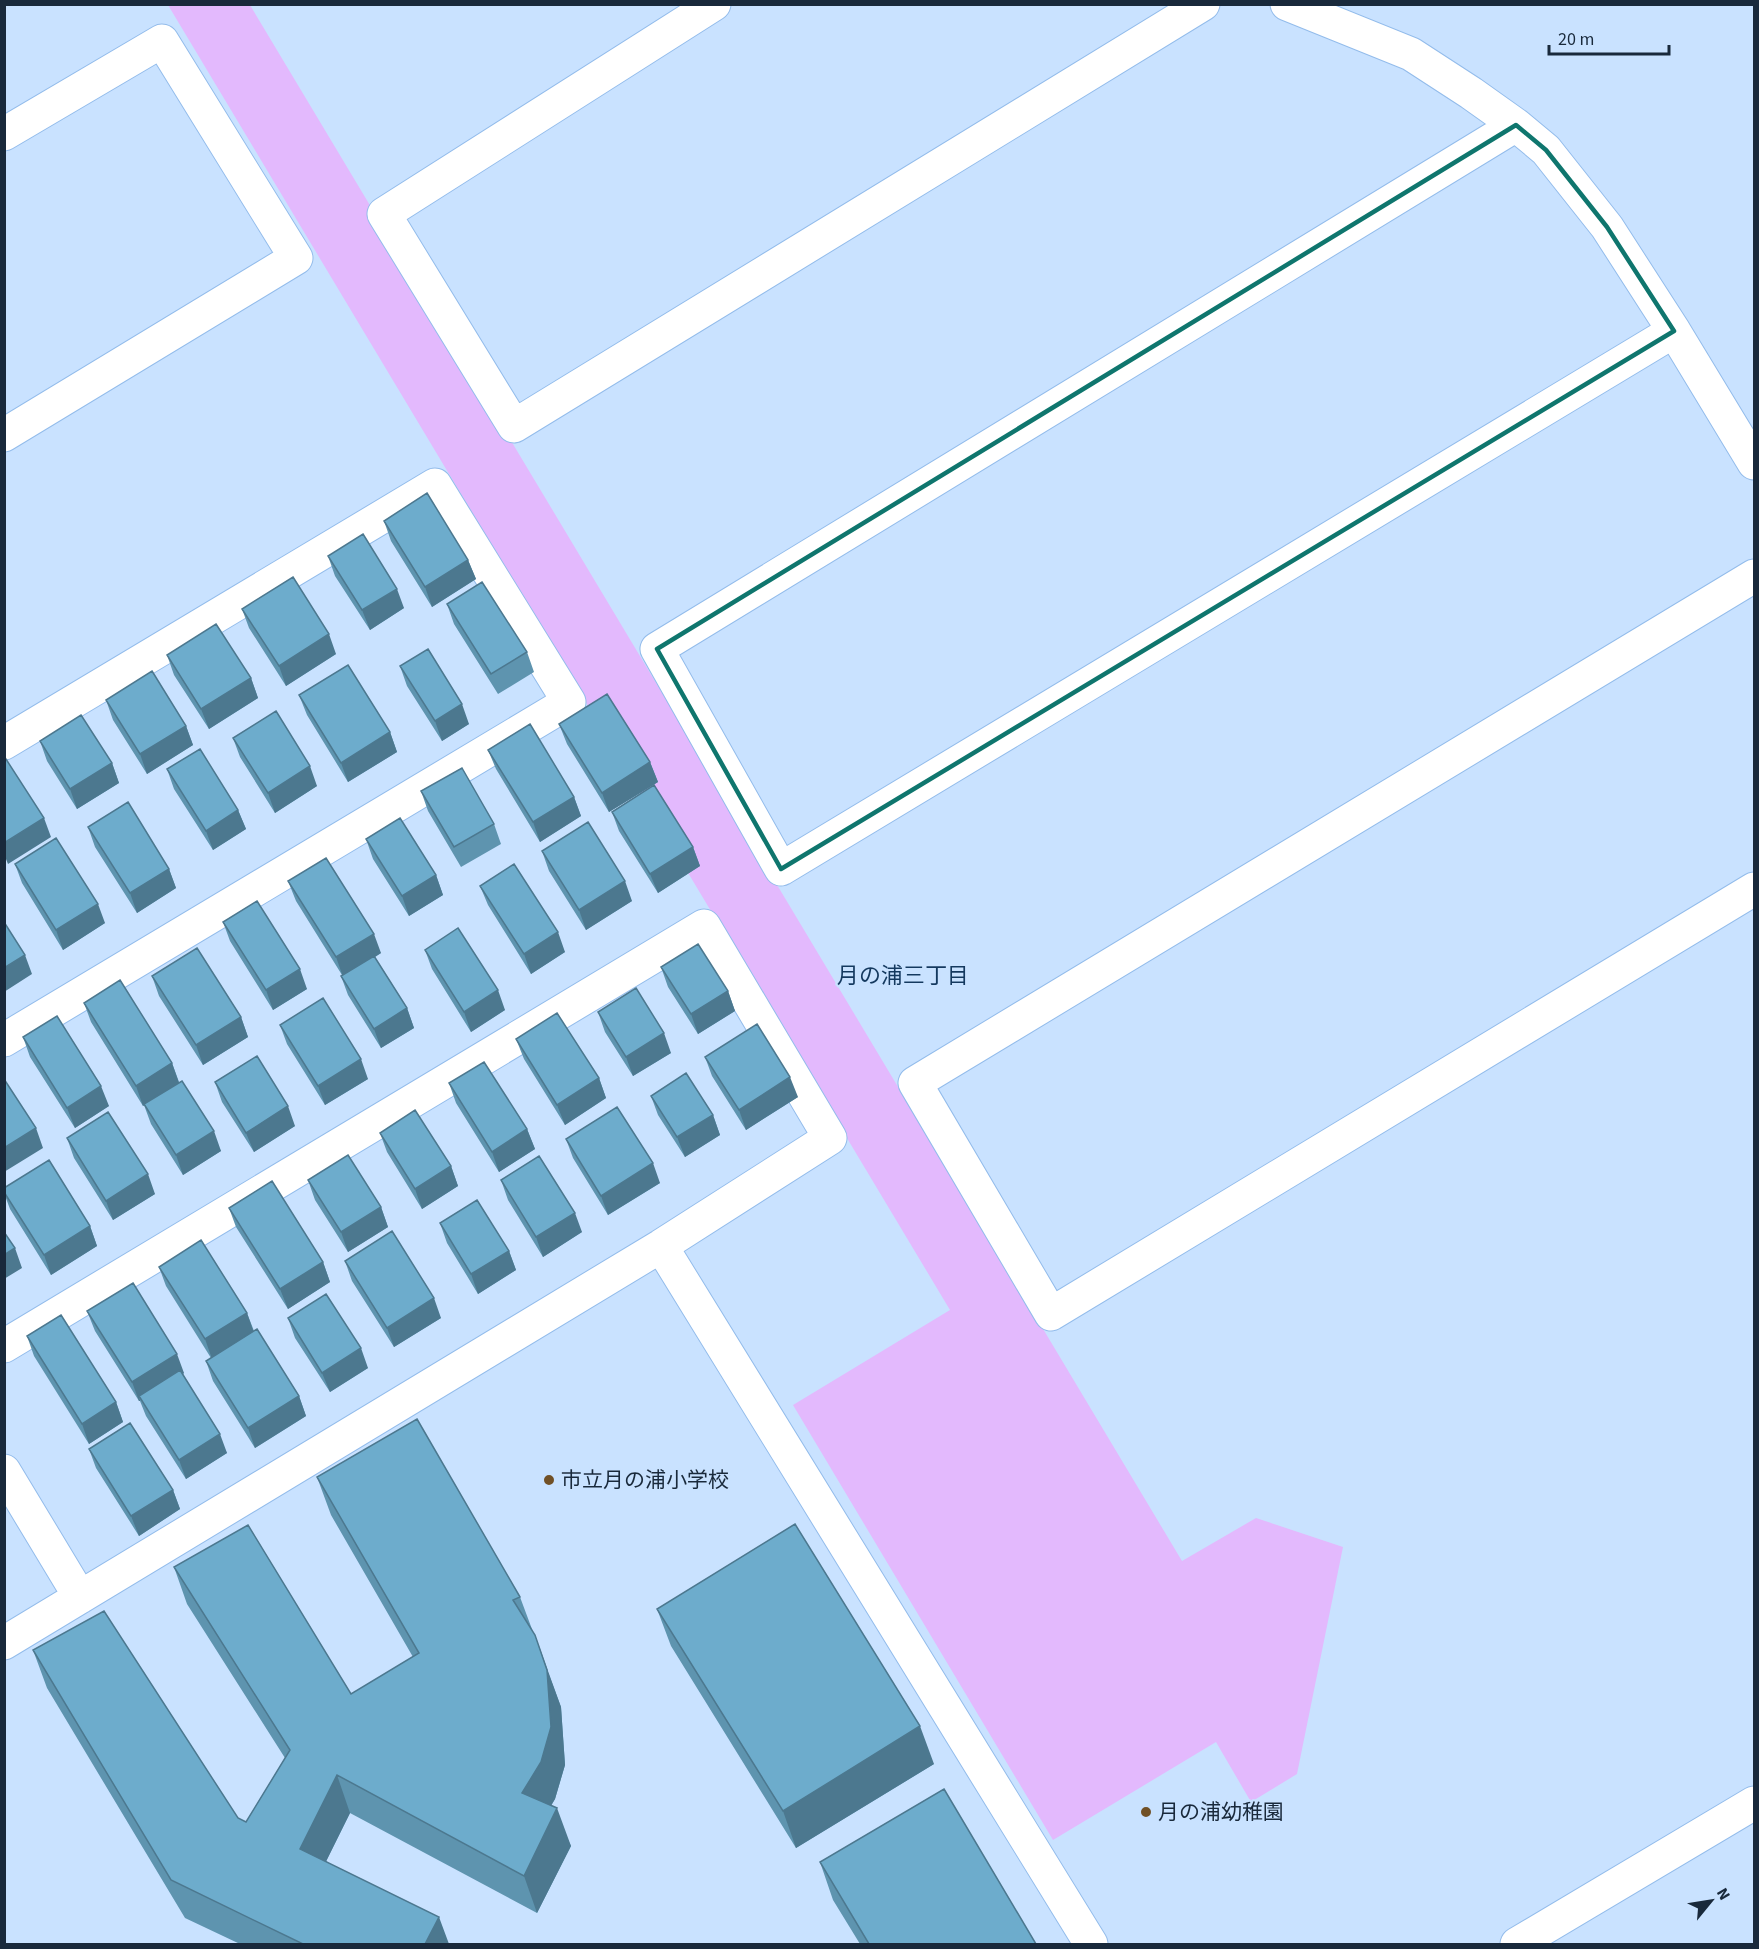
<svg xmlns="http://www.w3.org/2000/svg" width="1759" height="1949" font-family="'Source Sans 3','Noto Sans JP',sans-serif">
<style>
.green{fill:#e3b9fd}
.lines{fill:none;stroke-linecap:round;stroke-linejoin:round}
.street-casing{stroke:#93bceb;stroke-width:35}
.street{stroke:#fff;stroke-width:33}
.wall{fill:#5e94af}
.shaded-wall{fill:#4c788f}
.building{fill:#6daccc;stroke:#4c788f;stroke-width:1.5}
.marked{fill:none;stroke:#0f766e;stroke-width:4.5;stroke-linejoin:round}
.poi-dot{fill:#705026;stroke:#c9e2ff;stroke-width:2}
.labels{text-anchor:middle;stroke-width:4.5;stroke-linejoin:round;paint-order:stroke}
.poi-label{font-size:21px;fill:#19293b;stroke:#c9e2ff;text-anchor:start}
.neighbourhood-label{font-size:22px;fill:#14395f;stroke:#c9e2ff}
</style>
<rect width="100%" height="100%" fill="#c9e2ff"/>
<path class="green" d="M168 5H250L1182 1561 1256 1518 1343 1547 1297 1774 1251 1802 1216 1742 1053 1840 793 1405 950 1310Z"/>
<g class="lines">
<defs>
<path id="street" d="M714 4 384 214 514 426 1203 4
M1287 4 1411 54 1471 93 1516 125 1546 150 1607 227 1674 331 1754 463
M1516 125 657 649 781 869 1674 331
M4 134 162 41 296 258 4 435
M1754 576 915 1083 1051 1314 1754 889
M4 743 435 485 569 702 4 1040
M661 1246 1091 1944
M4 1346 704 926 830 1138 661 1246 4 1643
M4 1471 80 1597
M1517 1944 1754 1803"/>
</defs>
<use href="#street" class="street-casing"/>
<use href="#street" class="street"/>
</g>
<path class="wall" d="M384 521 468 560 476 579 432 607 391 541Z
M328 556 404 608 370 630 335 576Z
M447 604 527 652 534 672 498 694 454 624Z
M242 609 336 654 286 686 249 628Z
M167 655 251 678 258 698 209 729 174 675Z
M400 666 469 724 442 741 407 686Z
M299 695 390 732 397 752 348 782 307 715Z
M106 700 186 726 193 745 147 774 113 720Z
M559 724 650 762 658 782 609 812 567 744Z
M233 738 317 786 275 813 240 757Z
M40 741 112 763 119 783 77 809 47 761Z
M488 750 574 797 581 816 540 842 496 769Z
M167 769 238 810 246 829 213 850 174 789Z
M421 791 494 824 501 844 461 867 428 811Z
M612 812 693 847 700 866 658 893 619 831Z
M88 827 169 869 176 888 137 913 95 847Z
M366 839 436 875 443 895 409 916 373 859Z
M542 851 632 901 586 930 549 871Z
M15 864 105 923 63 950 22 883Z
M288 881 381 953 375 957 407 1008 414 1028 381 1048 348 995 341 976 342 975 296 901Z
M480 886 565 952 531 974 488 905Z
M223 922 307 989 273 1010 230 941Z
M425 950 505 1010 471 1032 432 969Z
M661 967 728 991 735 1011 698 1034 668 987Z
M152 976 241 1017 248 1037 203 1065 159 996Z
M84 1003 172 1063 179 1082 221 1151 183 1175 151 1124 144 1105 143 1106 91 1022Z
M598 1012 671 1053 633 1076 605 1032Z
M280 1025 368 1079 325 1105 287 1044Z
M23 1037 109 1106 75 1128 30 1057Z
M516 1039 599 1078 606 1098 565 1125 524 1059Z
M705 1057 798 1097 746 1130 712 1076Z
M215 1082 295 1126 254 1152 222 1102Z
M449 1083 527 1129 535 1149 499 1172 456 1103Z
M651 1096 713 1115 720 1135 685 1157 658 1115Z
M380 1133 451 1166 458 1186 422 1209 387 1152Z
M67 1138 155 1194 113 1220 74 1158Z
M566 1139 660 1183 608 1215 573 1158Z
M308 1180 381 1207 388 1227 348 1252 315 1200Z
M501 1180 582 1232 543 1257 508 1200Z
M4 1188 90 1226 97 1246 51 1275 10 1209 4 1193Z
M229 1208 323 1262 330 1282 288 1309 236 1227Z
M440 1223 509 1251 516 1270 478 1294 447 1243Z
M345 1261 441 1318 394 1347 352 1281Z
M159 1267 247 1313 254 1331 299 1396 306 1416 255 1448 213 1381 206 1361 211 1358 166 1286Z
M87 1311 184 1373 183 1374 227 1453 186 1479 146 1416 140 1401H139L95 1331Z
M288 1318 368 1368 330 1392 295 1338Z
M27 1336 116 1402 123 1422 89 1444 34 1356Z
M89 1449 173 1490 180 1509 139 1536 96 1468Z
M317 1477 520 1597 561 1707 565 1765 555 1799 551 1806 571 1846 537 1913 350 1813 326 1861 449 1944H240L185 1918 47 1688 33 1650 238 1818 246 1822 285 1758 187 1604 174 1567 351 1694 413 1657 331 1515Z
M657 1609 934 1764 796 1848 671 1646Z
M820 1862 1036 1944H860L833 1900Z"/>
<path class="shaded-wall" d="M468 560 476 579 432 607 425 587Z
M397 589 404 608 370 630 362 610Z
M329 634 336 654 286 686 279 666Z
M251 678 258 698 209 729 201 709Z
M462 704 469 724 442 741 435 721Z
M186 726 193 745 147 774 140 754Z
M390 732 397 752 348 782 341 763Z
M650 762 658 782 609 812 602 793Z
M112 763 119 783 77 809 70 789Z
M310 766 317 786 275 813 268 793Z
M574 797 581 816 540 842 533 822Z
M238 810 246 829 213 850 206 831Z
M44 818 51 837 8 864 4 854V843Z
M693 847 700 866 658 893 650 874Z
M169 869 176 888 137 913 130 893Z
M436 875 443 895 409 916 402 896Z
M625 881 632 901 586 930 579 910Z
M98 904 105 923 63 950 56 930Z
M558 932 565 952 531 974 524 954Z
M374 934 381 953 343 977 336 957Z
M25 955 32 974 4 992V968Z
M300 969 307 989 273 1010 266 990Z
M498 990 505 1010 471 1032 464 1012Z
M728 991 735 1011 698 1034 691 1014Z
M407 1008 414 1028 381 1048 374 1029Z
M241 1017 248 1037 203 1065 196 1045Z
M664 1033 671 1053 633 1076 626 1057Z
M361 1059 368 1079 325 1105 318 1086Z
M172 1063 179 1083 143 1106 136 1086Z
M790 1077 798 1097 746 1130 739 1110Z
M599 1078 606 1098 565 1125 557 1105Z
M101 1086 109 1106 75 1128 67 1108Z
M288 1106 295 1126 254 1152 246 1133Z
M713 1115 720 1135 685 1157 677 1137Z
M36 1128 43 1148 4 1172V1148Z
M527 1129 535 1149 499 1172 492 1152Z
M214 1131 221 1151 183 1175 176 1155Z
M653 1163 660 1183 608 1215 601 1196Z
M451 1166 458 1186 422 1209 415 1189Z
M148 1174 155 1194 113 1220 106 1201Z
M381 1207 388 1227 348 1252 341 1232Z
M575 1213 582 1232 543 1257 536 1237Z
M90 1226 97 1246 51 1275 44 1255Z
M15 1248 22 1268 4 1279V1255Z
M509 1251 516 1270 478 1294 471 1274Z
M323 1262 330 1282 288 1309 280 1289Z
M434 1298 441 1318 394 1347 387 1328Z
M247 1313 254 1333 212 1359 205 1339Z
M361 1348 368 1368 330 1392 322 1373Z
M177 1354 184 1373 141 1400 139 1396 140 1401H139L132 1382Z
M299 1396 306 1416 255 1448 248 1428Z
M116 1402 123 1422 89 1444 82 1424Z
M220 1434 227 1453 186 1479 179 1460Z
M173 1490 180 1509 139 1536 131 1516Z
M535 1635 561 1707 565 1765 555 1799 535 1831 522 1793Z
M920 1726 934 1764 796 1848 783 1811Z
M337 1775 350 1813 314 1886 300 1849Z
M557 1808 571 1846 537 1913 524 1876Z
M439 1917 449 1944H425Z"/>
<path class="building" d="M427 493 468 560 425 587 384 521Z
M363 534 397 589 362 610 328 556Z
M293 577 329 634 279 666 242 609Z
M482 582 527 652 491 674 447 604Z
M216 624 251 678 201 709 167 655Z
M428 649 462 704 435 721 400 666Z
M348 665 390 732 341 763 299 695Z
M152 671 186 726 140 754 106 700Z
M607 694 650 762 602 793 559 724Z
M276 711 310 766 268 793 233 738Z
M81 715 112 763 70 789 40 741Z
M530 724 574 797 533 822 488 750Z
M200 749 238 810 206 831 167 769Z
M4 756 44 818 4 843Z
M462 768 494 824 454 847 421 791Z
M654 785 693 847 650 874 612 812Z
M128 802 169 869 130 893 88 827Z
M400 818 436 875 402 896 366 839Z
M588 822 625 881 579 910 542 851Z
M56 838 98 904 56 930 15 864Z
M326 858 374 934 336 957 288 881Z
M514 864 558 932 524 954 480 886Z
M257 901 300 969 266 990 223 922Z
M4 922 25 955 4 968Z
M458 928 498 990 464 1012 425 950Z
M698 944 728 991 691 1014 661 967Z
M197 948 241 1017 196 1045 152 976Z
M374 956 407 1008 374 1029 341 976Z
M120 980 172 1063 136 1086 84 1003Z
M636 988 664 1033 626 1057 598 1012Z
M323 998 361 1059 318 1086 280 1025Z
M557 1013 599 1078 557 1105 516 1039Z
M57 1016 101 1086 67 1108 23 1037Z
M757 1024 790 1077 739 1110 705 1057Z
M257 1056 288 1106 246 1133 215 1082Z
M484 1062 527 1129 492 1152 449 1083Z
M686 1073 713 1115 677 1137 651 1096Z
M4 1079 36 1128 4 1148Z
M182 1081 214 1131 176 1155 144 1104Z
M617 1107 653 1163 601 1196 566 1139Z
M415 1110 451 1166 415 1189 380 1133Z
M108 1112 148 1174 106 1201 67 1138Z
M348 1155 381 1207 341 1232 308 1180Z
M539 1156 575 1213 536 1237 501 1180Z
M49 1160 90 1226 44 1255 4 1192V1188Z
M272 1181 323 1262 280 1289 229 1208Z
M477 1200 509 1251 471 1274 440 1223Z
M392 1231 434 1298 387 1328 345 1261Z
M4 1232 15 1248 4 1255Z
M201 1240 247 1313 205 1339 159 1267Z
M133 1283 177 1354 132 1382 87 1311Z
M326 1294 361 1348 322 1373 288 1318Z
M61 1315 116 1402 82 1424 27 1336Z
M257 1329 299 1396 248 1428 206 1361Z
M180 1370 220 1434 179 1460 139 1396Z
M417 1419 520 1597 513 1600 535 1635 547 1670 551 1727 541 1762 522 1793 557 1808 524 1876 337 1775 300 1849 439 1917 425 1944H303L171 1880 33 1650 104 1611 238 1818 246 1822 290 1750 174 1567 248 1525 351 1694 419 1653 317 1477Z
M130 1423 173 1490 131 1516 89 1449Z
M795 1524 920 1726 783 1811 657 1609Z
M944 1789 1036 1944H869L820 1862Z"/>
<path class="marked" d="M1516 125 1546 150 1607 227 1674 331 781 869 657 649Z"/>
<g class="poi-dot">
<circle cx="549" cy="1480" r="6"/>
<circle cx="1146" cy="1812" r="6"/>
</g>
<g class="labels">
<g class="poi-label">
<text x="561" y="1487">市立月の浦小学校</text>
<text x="1158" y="1819">月の浦幼稚園</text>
</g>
<g class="neighbourhood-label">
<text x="903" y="983">月の浦三丁目</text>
</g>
</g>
<rect width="1759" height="1949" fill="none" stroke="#19293b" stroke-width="12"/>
<g transform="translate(1711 1901) rotate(60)" stroke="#c9e2ff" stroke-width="4.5" paint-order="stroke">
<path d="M0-4.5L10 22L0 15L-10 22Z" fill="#19293b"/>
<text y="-9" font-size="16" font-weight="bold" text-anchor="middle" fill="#19293b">N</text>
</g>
<path d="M1549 45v9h120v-9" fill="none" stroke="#19293b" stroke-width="3"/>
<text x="1558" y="45" font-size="18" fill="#19293b" stroke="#c9e2ff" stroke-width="4.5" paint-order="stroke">20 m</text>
</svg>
